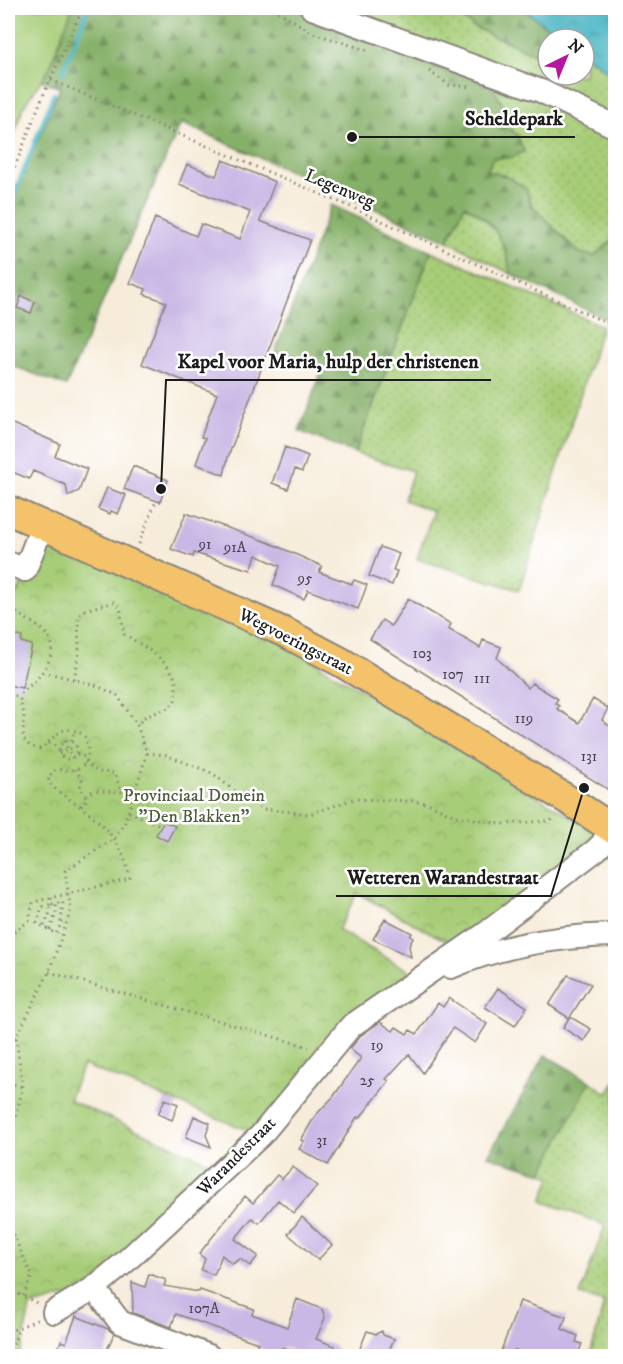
<svg xmlns="http://www.w3.org/2000/svg" width="623" height="1364" font-family="'IM FELL DW Pica',serif">
<style>
.grass{fill:url(#grass-dots);stroke:#62744a;stroke-width:1.5}
.forest{fill:url(#forest-firs);stroke:#506642;stroke-width:1.5}
.park{fill:url(#park-crowns);stroke:#62744a;stroke-width:1.5}
.pitch{fill:#a7cd78;stroke:#62744a;stroke-width:1.5}
.water{fill:url(#water-ripples);stroke:#326970;stroke-width:1.5}
.lines{fill:none;stroke-linecap:round;stroke-linejoin:round}
.stream{stroke:#48b6c4;stroke-width:4.5}
.building{fill:#c9b8e5}
.minor-casing{stroke:#8a847b;stroke-width:26}
.major-casing{stroke:#8a847b;stroke-width:32}
.path{stroke:#8a847b;stroke-width:3;stroke-dasharray:1.5 4.5;stroke-linecap:butt}
.minor{stroke:#fff;stroke-width:22}
.major{stroke:#f3c26a;stroke-width:28}
.labels{text-anchor:middle;stroke-width:5;stroke-linejoin:round;paint-order:stroke}
.number-label{font-size:15px;fill:#47434e}
.street-label{font-size:18px;fill:#1c1c1c;stroke:#fff}
.park-label{font-size:18px;fill:#4d5a3c;stroke:#fff}
.leader{fill:none;stroke:#1c1c1c;stroke-width:2}
.callout-dot{fill:#1c1c1c;stroke:#fff;stroke-width:2}
.callout-label{font-size:20px;text-anchor:middle;font-weight:bold;fill:#1c1c1c;stroke:#fff;stroke-width:5;stroke-linejoin:round;paint-order:stroke}
</style>
<defs>
<pattern id="grass-dots" width="8" height="8" patternUnits="userSpaceOnUse" patternTransform="scale(1.5)"><rect width="8" height="8" fill="#a7cd78"/><path d="M2 2h.1M6 6h.1" fill="none" stroke="#8faf67" stroke-width="1.8" stroke-linecap="round"/></pattern>
<pattern id="forest-firs" width="22" height="20" patternUnits="userSpaceOnUse" patternTransform="scale(1.5)"><rect width="22" height="20" fill="#85b068"/><path d="M5 1l3.5 6h-7zM16 11l3.5 6h-7z" fill="#6c8e55"/></pattern>
<pattern id="park-crowns" width="20" height="18" patternUnits="userSpaceOnUse" patternTransform="scale(1.5)"><rect width="20" height="18" fill="#a7cd78"/><path d="M2 6a3 3 0 1 1 6 0M12 15a3 3 0 1 1 6 0" fill="none" stroke="#8faf67"/></pattern>
<pattern id="water-ripples" width="26" height="14" patternUnits="userSpaceOnUse" patternTransform="scale(1.5)"><rect width="26" height="14" fill="#48b6c4"/><path d="M2 4q2-2 4 0t4 0M15 11q2-2 4 0t4 0" fill="none" stroke="#3b939e"/></pattern>
</defs>
<rect width="100%" height="100%" fill="#fff"/>
<filter id="ink" filterUnits="userSpaceOnUse"><feTurbulence type="fractalNoise" baseFrequency=".0167" numOctaves="2"/><feDisplacementMap in="SourceGraphic" scale="12" xChannelSelector="R" yChannelSelector="G"/><feConvolveMatrix kernelMatrix="1 2 1 2 8 2 1 2 1" color-interpolation-filters="sRGB"/></filter>
<filter id="wash" filterUnits="userSpaceOnUse"><feTurbulence type="fractalNoise" baseFrequency=".008" numOctaves="4" result="noise"/><feDisplacementMap in="SourceGraphic" scale="24" xChannelSelector="R" yChannelSelector="G"/><feGaussianBlur stdDeviation="1.35" result="paint"/><feColorMatrix in="noise" values="0 0 0 0 0 0 0 0 0 0 0 0 0 0 0 0 0 1.4 0 .05"/><feComposite in="paint" operator="in"/></filter>
<g filter="url(#wash)">
<rect width="100%" height="100%" fill="#f7ecda"/>
<path class="grass" d="M326 8H449L476 28 548 60V75H584V61L587 56 615 77V238L594 256 580 253 566 240 532 205 528 193 506 177 487 171 493 158 514 157 517 135 500 121Z
M464 205C495 222 505 240 511 274L448 241Z
M431 251 602 326 519 590 417 559 433 511 404 500 413 471 355 453Z
M590 1081 608 1094 615 1081V1356H590L604 1303 580 1295 605 1225 542 1201 551 1177 542 1173Z"/>
<path class="forest" d="M72 8H326L480 67 505 108 500 121 517 135 524 151 514 157 493 158 487 171 506 176 526 188 532 206 566 240 580 253 594 256 615 238V323L511 274C505 240 495 222 465 205L448 241 181 123 66 386 8 364V211L60 88 41 80 49 69Z
M449 8H521L564 39H548V60L476 28Z
M331 205 431 251 355 453 299 431 322 370 275 352Z
M545 1055 590 1081 542 1173 488 1156Z"/>
<path class="park" d="M43 533 281 642 600 834 459 948 357 893 338 930 416 975 252 1132 83 1065 69 1100 220 1167 85 1291 30 1307 20 1356H8V601L18 592Z"/>
<path class="pitch" d="M8 8H72L49 69 24 106 8 152Z"/>
<path class="water" d="M521 8H615V77L584 54V39H564Z"/>
<g class="lines">
<path class="stream" d="M63 72 88 8
M8 210 54 94"/>
</g>
<g id="blocks">
<path class="building" d="M223 160 275 182 260 221 310 240 228 457 224 475 196 464 205 438 201 437 217 394 142 364 166 302 144 294 146 289 130 283 155 218 196 236 201 224 240 239 250 212 179 184 187 164 216 176Z
M21 296 35 302 31 313 17 308Z
M8 422 60 444 55 456 87 469 79 491 68 496 66 485 33 471 29 479 8 470Z
M285 447 308 456 302 472 295 469 288 489 272 483Z
M133 466 168 480 160 502 124 489Z
M107 488 126 495 118 514 111 511 110 514 98 509Z
M186 513 270 543 322 566 319 572 352 584 354 580 367 585 358 609 308 590 304 599 273 585 280 566 256 555 251 570 194 553 193 557 171 549Z
M380 547 399 554 393 570 397 571 392 585 369 576Z
M408 599 451 624 448 629 480 648 483 640 501 647 497 658 528 688 532 683 558 699 555 703 559 706 557 709 579 723 593 699 608 708 602 720 615 730V794L370 639 382 620 391 626Z
M8 634 22 637 21 642 32 645 22 688 8 685Z
M164 821 175 826 167 841 156 835Z
M385 919 412 933 410 936 413 938 409 946 411 957 373 939Z
M568 975 591 984 570 1017 591 1029 584 1041 563 1028 569 1018 549 1005Z
M498 988 527 1007 515 1026 485 1007Z
M449 998 487 1024 475 1043 453 1028 423 1073 409 1054 386 1079 389 1081 359 1119 357 1117 328 1165 299 1149 304 1141 301 1140 315 1116 333 1097 361 1058 350 1049 360 1036 380 1022 393 1031 396 1027 407 1034 410 1030 417 1034 438 1003 443 1007Z
M165 1099 178 1104 172 1120 158 1114Z
M194 1116 210 1123 206 1135 211 1147 186 1137Z
M293 1167 317 1186 294 1213 278 1200 259 1223 252 1218 235 1239 258 1256 250 1266 240 1259 232 1264 222 1255 214 1275 201 1270 205 1259 199 1254 245 1196 253 1203 277 1175 282 1179Z
M302 1217 332 1245 318 1260 288 1234Z
M149 1274 166 1280 164 1286 199 1292 200 1290 254 1309 252 1314 287 1327 297 1299 322 1309 325 1318 316 1339 335 1346 339 1356H306L283 1347 279 1356 256 1347 258 1343 176 1314 171 1327 133 1313 132 1282 145 1287Z
M520 1301 566 1317 562 1329 578 1336 576 1342 582 1344 577 1356H531L514 1350 512 1356H499Z
M76 1316 108 1329 114 1334 104 1356H55L61 1341 66 1343Z
M367 1331 376 1334 382 1331 383 1335 394 1339 388 1353 385 1352 383 1356H357Z"/>
</g>
</g>
<g filter="url(#ink)">
<use href="#blocks" fill-opacity="0" stroke="#8a847b" stroke-width="1.5"/>
<g class="lines">
<defs>
<path id="minor" d="M312 8 541 91 616 127
M8 563 25 570 43 524
M451 967C502 945 561 936 616 935
M94 1288 120 1322 209 1356
M54 1312 94 1288 125 1262 261 1135 351 1026 485 934 596 850 603 843 616 814"/>
<path id="major" d="M8 510 286 633 341 662 570 801 616 831"/>
</defs>
<use href="#minor" class="minor-casing"/>
<use href="#major" class="major-casing"/>
<path class="path" d="M273 8 313 33 369 51
M429 71 449 85 472 87
M51 80 351 207 616 327
M8 184 42 98 83 8
M139 544 156 501
M8 597 16 587
M8 604C18 617 33 621 45 632 68 653 28 694 8 699
M74 679 79 654 78 616 84 610 114 602 120 607 124 634C140 644 173 662 176 683 176 689 175 696 175 702L168 708 145 717 137 725
M59 750a9 9 0 1 1 18 0a9 9 0 1 1-18 0Z
M64 741 72 758
M71 741 75 730
M48 743 59 747
M147 753 166 755 212 773 241 796 263 809 310 814 354 799 412 801 430 804 453 815 500 824 551 821 554 817
M59 754 76 746
M77 754 88 758
M85 762 98 772 115 773 120 789
M75 769 82 780 80 788 87 798 81 807
M86 795 95 790C110 793 119 789 134 795
M129 812 158 824
M51 898 52 904 63 902 61 924 56 934 37 923 42 907 52 904
M44 926 50 913 48 905
M50 930 56 913V903
M8 932H14L29 921 33 902 130 879C124 846 106 824 78 805 67 797 56 792 48 781L52 771C59 768 64 771 72 770 92 768 90 748 84 735 58 721 58 738 39 749L30 746 23 739 24 715 19 695
M49 972 309 1047
M8 1037 16 1038
M8 1083 23 1087
M8 1145 23 1087 16 1038 49 972 71 910 65 871 115 838 125 822 147 753 137 725 117 695 95 685 45 672
M8 1199 11 1230 32 1276 23 1297
M8 1289 39 1304
M8 1332 39 1319
M10 1356 19 1328"/>
<use href="#minor" class="minor"/>
<use href="#major" class="major"/>
</g>
</g>
<g class="labels">
<g class="number-label">
<text x="205" y="549">91</text>
<text x="235" y="552">91A</text>
<text x="305" y="583">95</text>
<text x="422" y="658">103</text>
<text x="453" y="679">107</text>
<text x="482" y="683">111</text>
<text x="524" y="723">119</text>
<text x="589" y="761">131</text>
<text x="377" y="1050">19</text>
<text x="367" y="1085">25</text>
<text x="322" y="1145">31</text>
<text x="204" y="1313">107A</text>
</g>
<g class="street-label">
<text transform="translate(340 188) rotate(23)" y="6">Legenweg</text>
<text transform="translate(296 641) rotate(27)" y="6">Wegvoeringstraat</text>
<text transform="translate(236 1156) rotate(-45)" y="6">Warandestraat</text>
</g>
<g class="park-label">
<text x="194" y="801">Provinciaal Domein<tspan x="194" dy="21">"Den Blakken"</tspan></text>
</g>
</g>
<path class="leader" d="M352 137L453 137H575M161 489L166 380H491M584 788L551 896H336"/>
<g class="callout-dot">
<circle cx="352" cy="137" r="6"/>
<circle cx="161" cy="489" r="6"/>
<circle cx="584" cy="788" r="6"/>
</g>
<g class="callout-label">
<text x="514" y="125">Scheldepark</text>
<text x="328" y="368">Kapel voor Maria, hulp der christenen</text>
<text x="443" y="884">Wetteren Warandestraat</text>
</g>
<rect width="623" height="1364" fill="none" stroke="#fff" stroke-width="30"/>
<g transform="translate(566 57) rotate(43)"><circle r="28" fill="#ffffff" stroke="#a4a4a4" stroke-width="1.5"/>
<path d="M0-4.5L10 22L0 15L-10 22Z" fill="#b5179e"/>
<text y="-9" font-size="16" font-weight="bold" text-anchor="middle" fill="#1c1c1c">N</text>
</g>
</svg>
